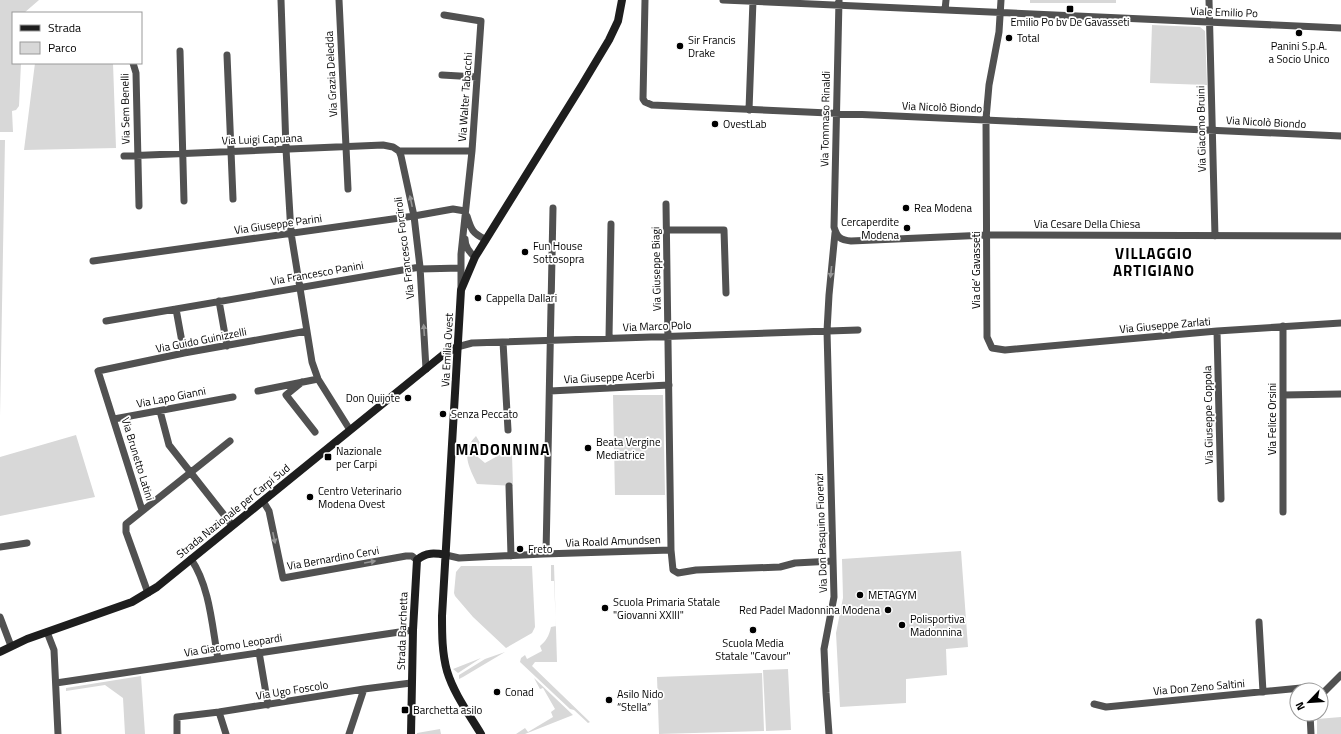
<svg xmlns="http://www.w3.org/2000/svg" width="1341" height="734" font-family="'Titillium Web',sans-serif">
<style>
.green{fill:#d8d8d8}
.lines{fill:none;stroke-linecap:round;stroke-linejoin:round}
.street{stroke:#515151;stroke-width:7}
.secondary{stroke:#1e1e1e;stroke-width:8}
.oneway{fill:#979797}
.poi-dot{fill:#000;stroke:#fff;stroke-width:1.5}
.labels{text-anchor:middle;stroke-width:3.5;stroke-linejoin:round;paint-order:stroke}
.street-label{font-size:11px;fill:#000;stroke:#fff}
.poi-label{font-size:11px;fill:#000;stroke:#fff;text-anchor:start}
.district-label{font-size:15px;font-weight:bold;letter-spacing:1px;fill:#000;stroke:#fff}
</style>
<rect width="100%" height="100%" fill="#fff"/>
<path class="green" d="M0 0H39L24 13H13V63H21L19 106 16 110 12 111 13 132H0Z
M1030 0H1116V3H1030Z
M1152 25 1200 27 1205 31 1207 85 1150 83Z
M35 63H113L116 148 24 150Z
M0 140H5L0 417Z
M613 395H663L665 495H615Z
M76 435 95 497 0 516V457Z
M476 436 483 448V452L479 454 478 457 485 463 510 449 512 455 513 486 477 484C469 467 460 452 476 436Z
M961 551 968 647 946 649 947 675 906 679V703L840 707 836 633 843 598 842 559Z
M551 565H554L557 662H535L532 666 590 722 588 723 574 710 570 709 520 662 521 658 525 655 527 659 542 651 540 646C546 641 549 636 551 627L556 626 554 581H551Z
M461 566H532L535 627 532 633 506 648 473 617 455 596 454 593 456 572Z
M505 652 463 677 459 679V675L485 659Z
M481 658 458 673 453 669Z
M788 669 791 730 766 731 763 670Z
M762 673 764 731 659 734 657 677Z
M141 676 145 734H125L123 698 105 685 66 691V688Z
M534 678 573 715 525 734H516L525 728 528 732 553 717 551 712 555 709 543 688 540 689Z
M1341 717V734H1317V719Z
M440 729 441 734H417V733Z"/>
<g class="lines">
<path class="street" d="M281 0 286 149 291 233 312 362 318 379 350 430
M339 0 348 189
M645 0 643 99 645 102 652 105 1341 136
M723 0 1341 28
M839 0 834 227C837 237 840 240 851 241L987 235 1341 236
M1001 0 999 32 989 85 986 119 987 331V337L992 348 1005 350 1217 331 1341 323
M1209 0 1215 236
M945 10 946 0
M444 15 481 21 472 151 461 254V289
M180 51 184 201
M227 55 233 199
M133 63 136 73 139 206
M442 75 477 77
M749 110 753 0
M124 156 383 145 393 147 399 151
M666 204 671 550 673 570 678 573 696 570 780 567 795 563 833 561
M467 216C471 229 472 233 485 239
M667 230H724L726 293
M465 239C465 247 469 252 475 257
M93 261 414 216 453 209 465 211
M420 269 461 268
M219 301 227 346
M176 309 184 353
M106 321 420 267
M1283 326V512
M1217 331 1221 499
M609 338 611 224
M503 342 508 430
M457 347 472 343 858 330
M426 369 420 267 414 216 401 156 399 151H472
M302 382 286 395 315 432
M258 391 318 379
M550 391 669 385
M1283 395 1341 394
M160 411 169 445 232 525
M114 419 233 397
M509 486 511 556
M263 501 269 511 283 578 406 556H412L417 560
M142 510 98 371 184 353 307 331
M0 547 27 543
M546 554 553 208
M446 555 459 558 543 554 671 550
M191 559C210 587 212 626 218 659
M148 593 126 532V524L230 441
M0 617 11 646
M1259 622 1263 692
M47 632 54 650 58 734
M259 652 268 705
M56 683 413 630
M1321 695 1341 675
M1094 704 1106 707 1301 688 1307 690
M219 712 226 734
M1310 714 1311 734
M177 734V717L219 712 364 689 411 683
M349 734 364 689
M829 734 826 693 824 649 834 597 827 331 829 295 835 233"/>
<path class="secondary" d="M0 652 27 639 132 602 157 587 444 354 457 347
M411 734 413 630 417 560C426 552 435 553 446 555
M481 734C469 714 454 694 447 671 442 653 442 634 442 616L461 290 475 257 582 85 609 40 618 21 622 0"/>
</g>
<defs><path id="oneway-solid" d="M-6-.8H1V-3.2L6.5 0L1 3.2V.8H-6Z"/></defs>
<g class="oneway">
<use href="#oneway-solid" transform="translate(411 201) rotate(-102)"/>
<use href="#oneway-solid" transform="translate(831 272) rotate(96)"/>
<use href="#oneway-solid" transform="translate(424 330) rotate(-94)"/>
<use href="#oneway-solid" transform="translate(274 538) rotate(78)"/>
<use href="#oneway-solid" transform="translate(370 562) rotate(-10)"/>
</g>
<g class="poi-dot">
<rect x="1066" y="5" width="8" height="8" rx="2"/>
<circle cx="1299" cy="33" r="4"/>
<circle cx="1009" cy="38" r="4"/>
<circle cx="680" cy="46" r="4"/>
<circle cx="715" cy="124" r="4"/>
<circle cx="906" cy="208" r="4"/>
<circle cx="907" cy="228" r="4"/>
<circle cx="525" cy="252" r="4"/>
<circle cx="478" cy="298" r="4"/>
<circle cx="408" cy="398" r="4"/>
<circle cx="443" cy="414" r="4"/>
<circle cx="588" cy="448" r="4"/>
<rect x="324" y="453" width="8" height="8" rx="2"/>
<circle cx="310" cy="497" r="4"/>
<circle cx="520" cy="549" r="4"/>
<circle cx="860" cy="595" r="4"/>
<circle cx="605" cy="608" r="4"/>
<circle cx="888" cy="610" r="4"/>
<circle cx="902" cy="625" r="4"/>
<circle cx="753" cy="630" r="4"/>
<circle cx="497" cy="692" r="4"/>
<circle cx="609" cy="700" r="4"/>
<rect x="401" y="706" width="8" height="8" rx="2"/>
</g>
<g class="labels">
<g class="street-label">
<text transform="translate(1224 12) rotate(2)" y="4">Viale Emilio Po</text>
<text transform="translate(331 74) rotate(-93)" y="4">Via Grazia Deledda</text>
<text transform="translate(465 97) rotate(-86)" y="4">Via Walter Tabacchi</text>
<text transform="translate(942 107) rotate(2)" y="4">Via Nicolò Biondo</text>
<text transform="translate(125 109) rotate(-91)" y="4">Via Sem Benelli</text>
<text transform="translate(825 119) rotate(-89)" y="4">Via Tommaso Rinaldi</text>
<text transform="translate(1266 122) rotate(3)" y="4">Via Nicolò Biondo</text>
<text transform="translate(1201 129) rotate(-91)" y="4">Via Giacomo Bruini</text>
<text transform="translate(262 139) rotate(-2)" y="4">Via Luigi Capuana</text>
<text transform="translate(278 224) rotate(-8)" y="4">Via Giuseppe Parini</text>
<text x="1087" y="228">Via Cesare Della Chiesa</text>
<text transform="translate(404 248) rotate(-97)" y="4">Via Francesco Forciroli</text>
<text transform="translate(656 269) rotate(-91)" y="4">Via Giuseppe Biagi</text>
<text transform="translate(976 270) rotate(-90)" y="4">Via de’ Gavasseti</text>
<text transform="translate(317 273) rotate(-10)" y="4">Via Francesco Panini</text>
<text transform="translate(1165 325) rotate(-5)" y="4">Via Giuseppe Zarlati</text>
<text transform="translate(657 326) rotate(-2)" y="4">Via Marco Polo</text>
<text transform="translate(201 340) rotate(-11)" y="4">Via Guido Guinizzelli</text>
<text transform="translate(447 350) rotate(-87)" y="4">Via Emilia Ovest</text>
<text transform="translate(609 377) rotate(-3)" y="4">Via Giuseppe Acerbi</text>
<text transform="translate(171 397) rotate(-11)" y="4">Via Lapo Gianni</text>
<text transform="translate(1208 415) rotate(-91)" y="4">Via Giuseppe Coppola</text>
<text transform="translate(1272 419) rotate(-90)" y="4">Via Felice Orsini</text>
<text transform="translate(138 459) rotate(73)" y="4">Via Brunetto Latini</text>
<text transform="translate(233 511) rotate(-39)" y="4">Strada Nazionale per Carpi Sud</text>
<text transform="translate(821 533) rotate(-92)" y="4">Via Don Pasquino Fiorenzi</text>
<text transform="translate(613 541) rotate(-2)" y="4">Via Roald Amundsen</text>
<text transform="translate(333 558) rotate(-10)" y="4">Via Bernardino Cervi</text>
<text transform="translate(402 631) rotate(-88)" y="4">Strada Barchetta</text>
<text transform="translate(233 645) rotate(-9)" y="4">Via Giacomo Leopardi</text>
<text transform="translate(1199 687) rotate(-5)" y="4">Via Don Zeno Saltini</text>
<text transform="translate(292 690) rotate(-9)" y="4">Via Ugo Foscolo</text>
</g>
<g class="poi-label">
<text x="1070" y="26" text-anchor="middle">Emilio Po bv De Gavasseti</text>
<text x="1017" y="42">Total</text>
<text x="688" y="44">Sir Francis<tspan x="688" dy="13">Drake</tspan></text>
<text x="1299" y="50" text-anchor="middle">Panini S.p.A.<tspan x="1299" dy="13">a Socio Unico</tspan></text>
<text x="723" y="128">OvestLab</text>
<text x="914" y="212">Rea Modena</text>
<text x="899" y="226" text-anchor="end">Cercaperdite<tspan x="899" dy="13">Modena</tspan></text>
<text x="533" y="250">Fun House<tspan x="533" dy="13">Sottosopra</tspan></text>
<text x="486" y="302">Cappella Dallari</text>
<text x="400" y="402" text-anchor="end">Don Quijote</text>
<text x="451" y="418">Senza Peccato</text>
<text x="596" y="446">Beata Vergine<tspan x="596" dy="13">Mediatrice</tspan></text>
<text x="336" y="455">Nazionale<tspan x="336" dy="13">per Carpi</tspan></text>
<text x="318" y="495">Centro Veterinario<tspan x="318" dy="13">Modena Ovest</tspan></text>
<text x="528" y="553">Freto</text>
<text x="868" y="599">METAGYM</text>
<text x="613" y="606">Scuola Primaria Statale<tspan x="613" dy="13">"Giovanni XXIII"</tspan></text>
<text x="880" y="614" text-anchor="end">Red Padel Madonnina Modena</text>
<text x="910" y="623">Polisportiva<tspan x="910" dy="13">Madonnina</tspan></text>
<text x="753" y="647" text-anchor="middle">Scuola Media<tspan x="753" dy="13">Statale "Cavour"</tspan></text>
<text x="505" y="696">Conad</text>
<text x="617" y="698">Asilo Nido<tspan x="617" dy="13">“Stella”</tspan></text>
<text x="413" y="714">Barchetta asilo</text>
</g>
<g class="district-label">
<text x="1154" y="259">VILLAGGIO<tspan x="1154" dy="17">ARTIGIANO</tspan></text>
<text x="503" y="455">MADONNINA</text>
</g>
</g>
<rect x="12" y="12" width="130" height="52" fill="#ffffff" stroke="#999999"/>
<rect x="20" y="25" width="20" height="6" fill="#1e1e1e" stroke="#999999"/>
<text x="48" y="32" font-size="12" fill="#000000">Strada</text>
<rect x="20" y="42" width="20" height="12" fill="#d8d8d8" stroke="#999999"/>
<text x="48" y="52" font-size="12" fill="#000000">Parco</text>
<g transform="translate(1309 702) rotate(245)"><circle r="19" fill="#ffffff" stroke="#999999"/>
<path d="M0-3L7 15L0 10L-7 15Z" fill="#000000"/>
<text y="-6" font-size="11" font-weight="bold" text-anchor="middle" fill="#000000">N</text>
</g>
</svg>
